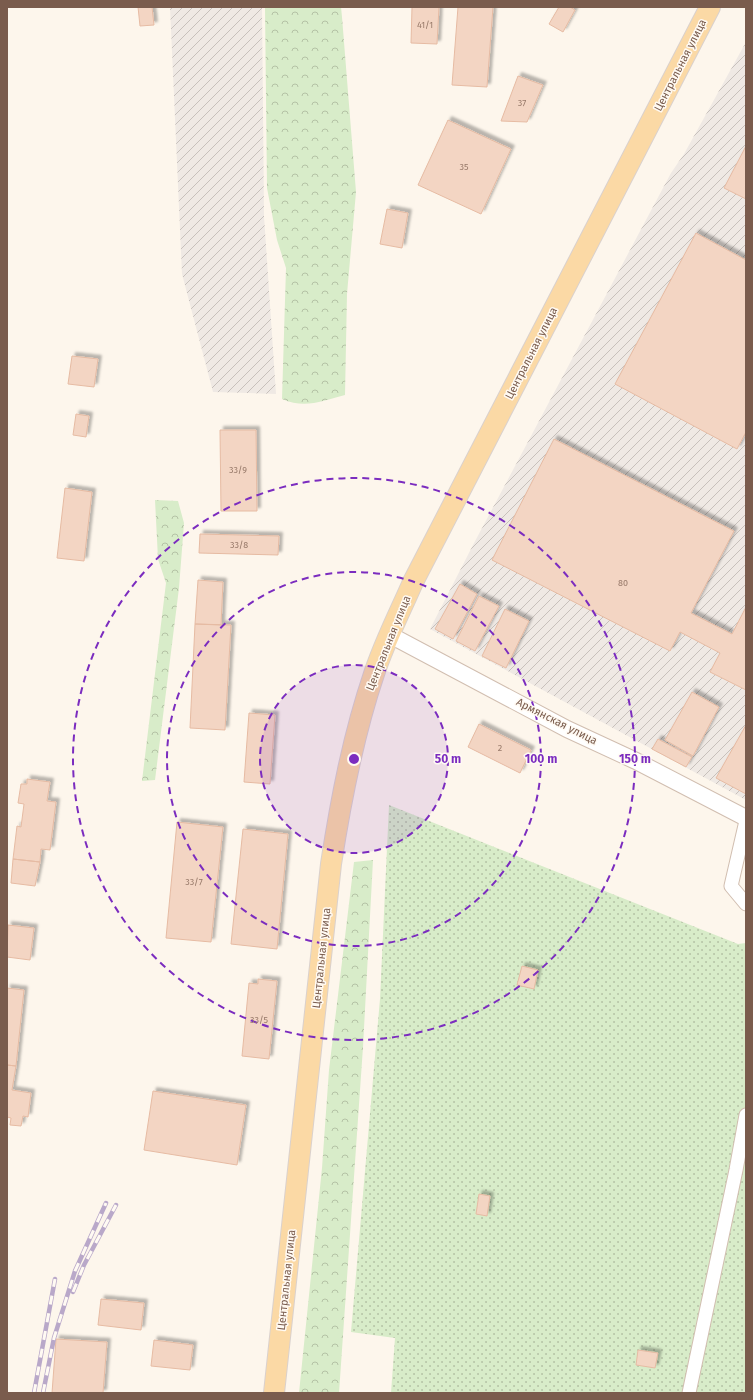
<svg xmlns="http://www.w3.org/2000/svg" width="753" height="1400" font-family="'Fira Sans',sans-serif">
<style>
.industrial{fill:url(#industrial-furrows)}
.forest{fill:url(#forest-crowns)}
.garden{fill:url(#garden-dots)}
.building{fill:#f3d5c3;stroke:#e6bba3;filter:url(#shadow)}
.lines{fill:none;stroke-linecap:round;stroke-linejoin:round}
.minor-casing{stroke:#d1beb0;stroke-width:15}
.tertiary-casing{stroke:#d1beb0;stroke-width:18}
.primary-casing{stroke:#dad1cd;stroke-width:22}
.minor{stroke:#fff;stroke-width:13}
.tertiary{stroke:#fff;stroke-width:16}
.primary{stroke:#fbd9a5;stroke-width:20}
.rail-casing{stroke:#b9a8c9;stroke-width:4.5}
.rail{stroke:#fffaf3;stroke-width:3;stroke-dasharray:9;stroke-linecap:butt}
.ring{fill:none;stroke:#7b2cbf;stroke-width:2;stroke-dasharray:7 5}
.labels{text-anchor:middle;stroke-width:3;stroke-linejoin:round;paint-order:stroke}
.number-label{font-size:9px;fill:#987a6a}
.street-label{font-size:11px;fill:#7a5c4d;stroke:#fffaf3}
.centre{fill:#7b2cbf;stroke:#fffaf3;stroke-width:2}
.ring-label{font-size:12px;text-anchor:middle;font-weight:bold;fill:#7b2cbf;stroke:#fffaf3;stroke-width:3;stroke-linejoin:round;paint-order:stroke}
</style>
<defs>
<pattern id="industrial-furrows" width="10" height="10" patternUnits="userSpaceOnUse"><rect width="10" height="10" fill="#efe9e4"/><path d="M-1 1l2-2M0 10L10 0M9 11l2-2" fill="none" stroke="#c7c0bb"/></pattern>
<pattern id="forest-crowns" width="20" height="18" patternUnits="userSpaceOnUse"><rect width="20" height="18" fill="#d8ecc9"/><path d="M2 6a3 3 0 1 1 6 0M12 15a3 3 0 1 1 6 0" fill="none" stroke="#b4c2a5"/></pattern>
<pattern id="garden-dots" width="8" height="8" patternUnits="userSpaceOnUse"><rect width="8" height="8" fill="#d8ecc9"/><path d="M2 2h.1M6 6h.1" fill="none" stroke="#b4c2a5" stroke-width="1.8" stroke-linecap="round"/></pattern>
<filter id="shadow"><feDropShadow dx="3.5" dy="-3.5" stdDeviation="1" flood-color="#0004"/></filter>
</defs>
<rect width="100%" height="100%" fill="#fdf6ec"/>
<path class="industrial" d="M170 7H262L264 216 276 394 213 392 182 274Z
M746 42V800L430 629 473 545 671 173 684 154Z"/>
<path class="forest" d="M265 7H341L342 17 356 192 347 294 345 395C322 401 305 409 282 399L286 268 277 240 267 188Z
M155 500 178 501 184 523 179 588 155 780 142 781 166 583 158 559Z
M373 860 363 1047 339 1393H299L322 1168 329 1070 354 862Z"/>
<path class="garden" d="M389 805 738 944 746 943V1393H391L395 1338 351 1332 380 999Z"/>
<path class="building" d="M138 7H152L154 25 140 26Z
M412 7H439L437 44 411 43Z
M458 7H493L487 87 452 85Z
M559 7H570L575 10 563 32 549 24Z
M518 76 543 85 527 122 501 121Z
M448 120 511 149 481 214 418 185Z
M746 146V199L724 188Z
M387 209 408 213 402 248 380 244Z
M696 233 746 260V432L737 449 615 384Z
M72 356 98 359 94 387 68 384Z
M76 414 89 416 86 437 73 435Z
M220 430H256L257 511H221Z
M554 439 734 531 691 613 732 634 746 607V690L710 672 720 653 680 632 670 651 492 560Z
M65 488 92 492 84 561 57 558Z
M200 534 279 536 278 555 199 553Z
M198 580 223 582 221 625 195 624Z
M460 584 477 594 453 639 435 629Z
M479 596 499 606 475 651 456 641Z
M505 609 529 621 506 668 482 656Z
M195 624 231 625 225 730 190 728Z
M692 692 719 707 693 756 665 740Z
M249 713 275 715 270 784 244 782Z
M479 724 531 750 520 773 468 747Z
M746 725V794L716 778Z
M658 739 692 757 686 767 652 749Z
M27 779 50 782 47 801 56 802 50 850 41 849 40 862 13 859 17 826 21 827 24 804 18 803 21 784H27Z
M177 822 223 827 211 942 166 938Z
M243 829 288 834 277 949 231 944Z
M13 859 40 862 35 886 11 883Z
M8 925 34 928 30 960 7 957Z
M522 966 538 970 534 989 517 985Z
M258 979 277 981 269 1059 242 1056 249 983 258 984Z
M7 988 24 990 16 1066 7 1065Z
M7 1065 16 1066 12 1090 31 1093 28 1117 23 1116 21 1126 10 1125 11 1118 7 1117Z
M153 1091 246 1105 237 1165 144 1150Z
M479 1194 490 1196 487 1216 476 1214Z
M101 1299 144 1303 141 1330 98 1325Z
M56 1339 107 1342 103 1393H52Z
M154 1340 193 1345 190 1370 151 1366Z
M638 1350 658 1353 655 1368 636 1365Z"/>
<g class="lines">
<defs>
<path id="minor" d="M746 821 731 886 746 904
M689 1393 736 1170 746 1115"/>
<path id="tertiary" d="M390 635 567 729 636 761 746 818"/>
<path id="primary" d="M274 1393 331 864C341 799 353 736 374 674 384 643 400 612 413 582L710 7"/>
</defs>
<use href="#minor" class="minor-casing"/>
<use href="#tertiary" class="tertiary-casing"/>
<use href="#primary" class="primary-casing"/>
<use href="#minor" class="minor"/>
<use href="#tertiary" class="tertiary"/>
<use href="#primary" class="primary"/>
<defs>
<path id="rail" d="M73 1292 84 1265 116 1205
M34 1393 55 1279
M43 1393 54 1338 75 1271 106 1203"/>
</defs>
<use href="#rail" class="rail-casing"/>
<use href="#rail" class="rail"/>
</g>
<circle cx="354" cy="759" r="94" fill="#7b2cbf" fill-opacity=".12"/>
<g class="ring">
<circle cx="354" cy="759" r="94"/>
<circle cx="354" cy="759" r="187"/>
<circle cx="354" cy="759" r="281"/>
</g>
<g class="labels">
<g class="number-label">
<text x="425" y="28">41/1</text>
<text x="522" y="106">37</text>
<text x="464" y="170">35</text>
<text x="238" y="473">33/9</text>
<text x="239" y="548">33/8</text>
<text x="623" y="586">80</text>
<text x="500" y="751">2</text>
<text x="194" y="885">33/7</text>
<text x="259" y="1023">33/5</text>
</g>
<g class="street-label">
<text transform="translate(680 65) rotate(-63)" y="4">Центральная улица</text>
<text transform="translate(531 353) rotate(-63)" y="4">Центральная улица</text>
<text transform="translate(388 643) rotate(-68)" y="4">Центральная улица</text>
<text transform="translate(557 721) rotate(27)" y="4">Армянская улица</text>
<text transform="translate(321 958) rotate(-84)" y="4">Центральная улица</text>
<text transform="translate(286 1280) rotate(-84)" y="4">Центральная улица</text>
</g>
</g>
<circle cx="354" cy="759" r="6" class="centre"/>
<g class="ring-label">
<text x="448" y="763">50 m</text>
<text x="541" y="763">100 m</text>
<text x="635" y="763">150 m</text>
</g>
<rect width="753" height="1400" fill="none" stroke="#7a5c4d" stroke-width="16"/>
</svg>
